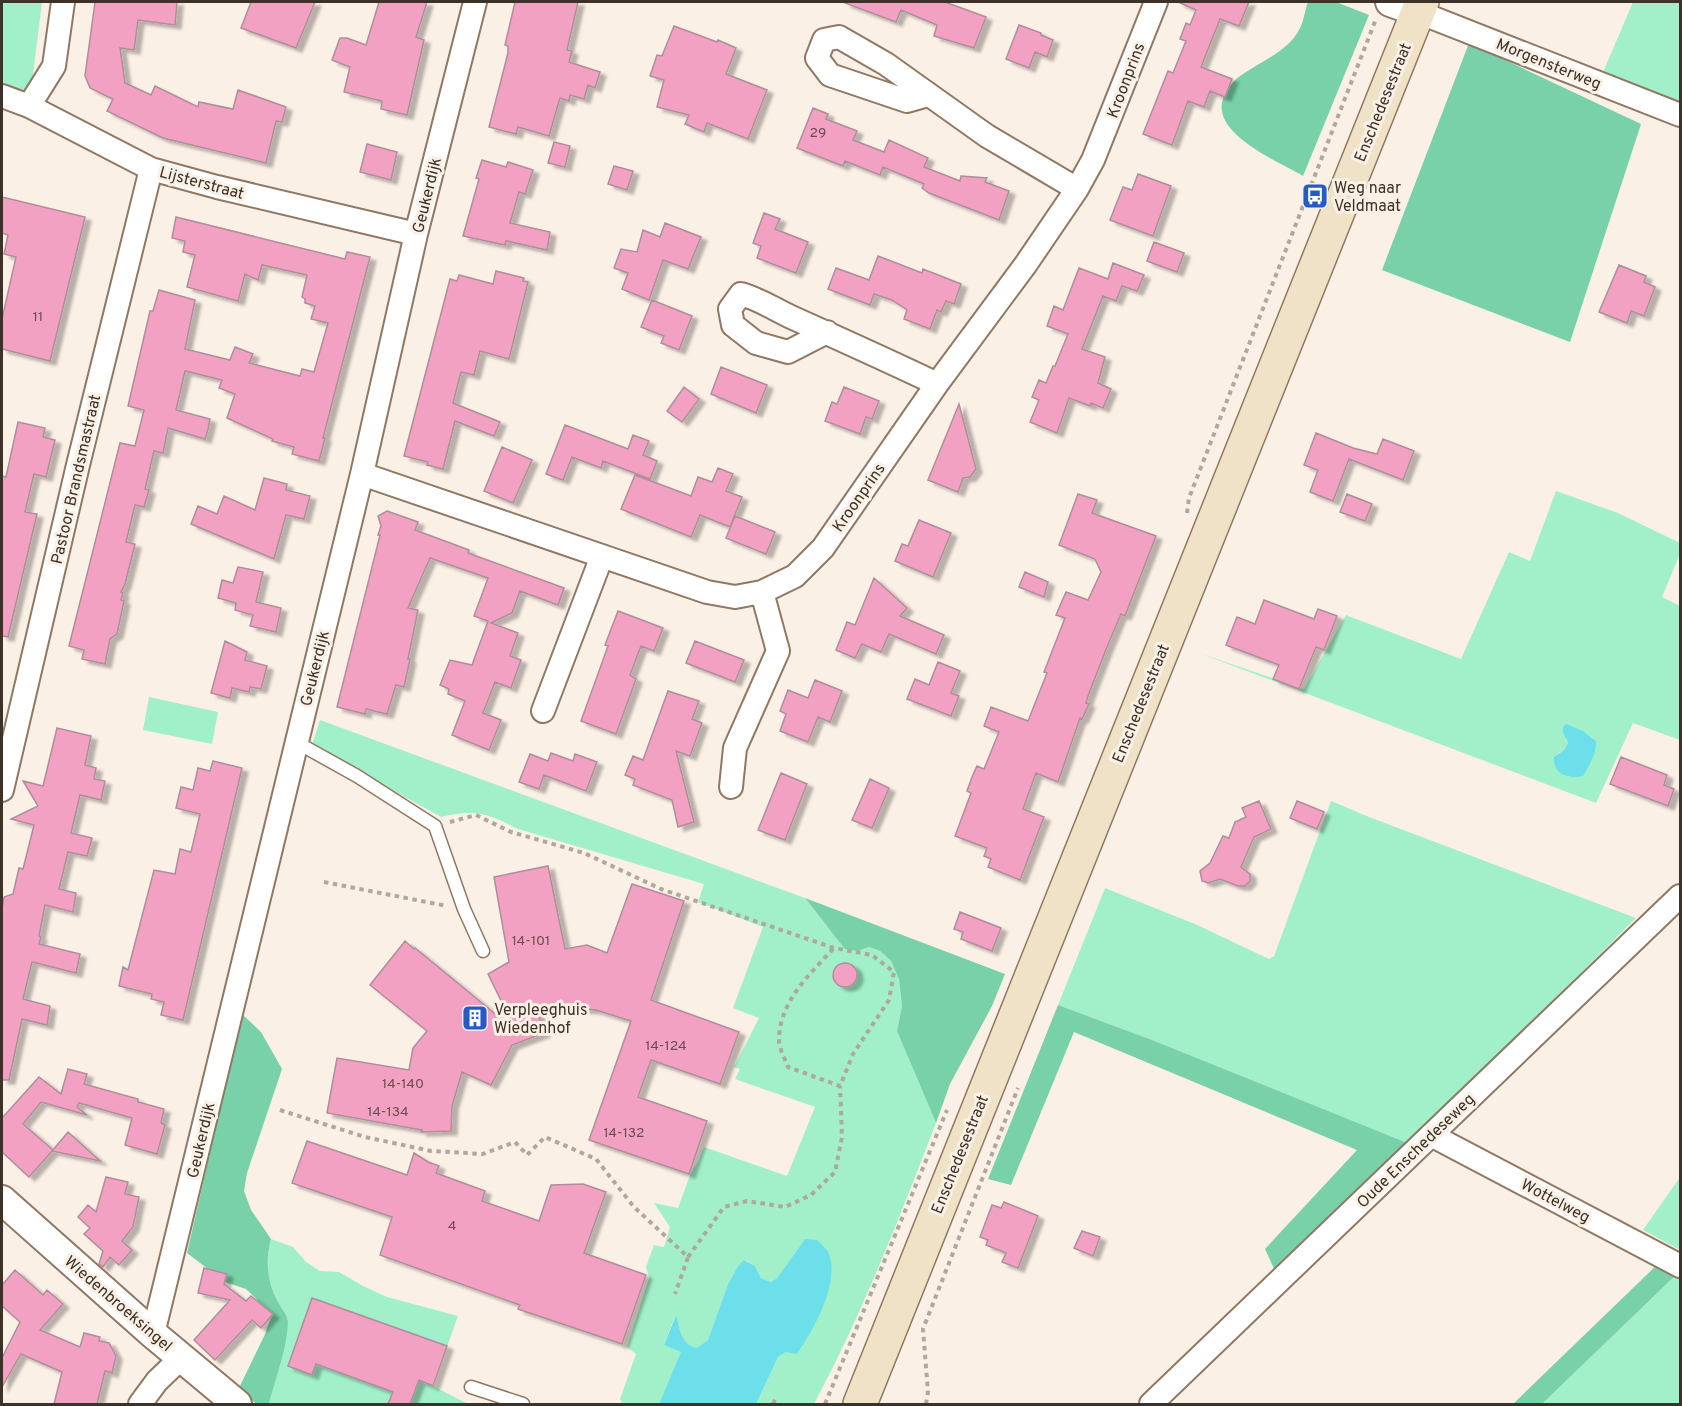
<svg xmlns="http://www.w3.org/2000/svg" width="1682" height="1406" font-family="Overpass,sans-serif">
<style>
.green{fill:#a1f0c9;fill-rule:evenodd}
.forest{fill:#78d1a8}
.water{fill:#6cdfeb}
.building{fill:#f3a1c2;stroke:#af8e9a;stroke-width:1.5;filter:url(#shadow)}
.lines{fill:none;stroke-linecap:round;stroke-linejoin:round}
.service-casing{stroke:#907862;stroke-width:15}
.minor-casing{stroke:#907862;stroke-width:26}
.tertiary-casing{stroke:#907862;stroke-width:32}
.secondary-casing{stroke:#907862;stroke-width:36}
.path{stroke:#b1a79d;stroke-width:4;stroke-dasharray:4.5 4.5;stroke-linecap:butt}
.service{stroke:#fff;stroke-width:12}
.minor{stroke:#fff;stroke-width:22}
.tertiary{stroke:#fff;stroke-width:28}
.secondary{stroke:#f0e2c6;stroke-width:33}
.labels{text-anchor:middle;stroke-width:6;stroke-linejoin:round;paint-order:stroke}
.number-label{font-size:14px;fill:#6a4e4e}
.street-label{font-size:16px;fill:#3c3228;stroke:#fbf0e6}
.poi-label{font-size:16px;fill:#3c3228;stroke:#fbf0e6;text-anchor:start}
</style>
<defs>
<filter id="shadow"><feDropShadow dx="6" dy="4" stdDeviation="1.5" flood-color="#0004"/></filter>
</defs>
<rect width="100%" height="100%" fill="#fbf0e6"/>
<path class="green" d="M2 2H42L30 99 2 91Z
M1633 2H1680V106L1601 77Z
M1556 491 1618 513 1680 543V554L1662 597 1680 606V740L1633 723 1596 803 1199 653 1304 689 1346 615 1461 659 1509 552 1530 561ZM1578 729 1593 738 1568 777 1557 754 1564 750 1568 743 1566 740Z
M149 697 218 712 212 744 143 730Z
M320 720 805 898 826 925 858 951 869 947 880 951 891 961 899 979 902 1006 897 1031 936 1123C899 1219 862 1314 814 1404H756L778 1357 786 1352 805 1239 777 1278 771 1282 761 1278 755 1266 745 1260 738 1266 728 1284 708 1340 697 1349C680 1344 681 1329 675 1316L664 1345 682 1352 659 1404H623L620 1399 636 1354 627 1347 649 1278 646 1267 654 1245 664 1247 670 1227 654 1203 678 1208 692 1170 698 1162 704 1147 787 1176 815 1107 735 1079 740 1069 734 1067 759 1018 733 1008 763 927 698 902 704 884 518 829C487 813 476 809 441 817L312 745Z
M1331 801 1369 817 1636 918 1410 1144 1152 1040 1058 1005 1105 888 1195 924 1269 959 1274 956Z
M1680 1177V1250L1643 1230Z
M271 1239 293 1247 306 1262 320 1271 339 1272 363 1286 387 1297 458 1316 433 1386 468 1404H269L288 1320C272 1292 262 1272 271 1239Z
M1680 1271V1404H1542Z"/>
<path class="forest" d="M1308 2H1336L1369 15 1303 176C1278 161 1205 132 1225 94 1229 86 1235 79 1243 74 1263 60 1289 51 1300 28 1304 20 1305 10 1308 2Z
M1469 43 1641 124 1570 342 1382 270Z
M805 898 1005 974 992 1006 950 1084 936 1123 897 1031 902 1006 899 979 891 961 880 951 869 947 858 951 845 949Z
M1058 1005 1152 1040 1410 1144 1276 1273 1265 1249 1357 1150 1074 1032 1011 1185 988 1179Z
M242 1014 261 1032 282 1069 247 1173 244 1191 251 1210 271 1239C265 1261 267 1281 278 1302 281 1308 288 1316 288 1322 287 1350 275 1378 269 1404H256L239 1388 266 1332 272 1314 246 1289 225 1282 187 1253Z
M1661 1261 1680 1271 1542 1404H1513Z"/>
<path class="water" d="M1566 724 1583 731 1596 741C1597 753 1589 766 1583 776 1568 779 1553 775 1554 757L1564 750 1568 743 1563 732V727Z
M805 1239 817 1240C821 1244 827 1249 829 1254 840 1284 813 1330 797 1354L786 1352 778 1357 756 1404H659L681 1352 664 1345 676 1315C680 1329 681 1345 697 1348L708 1340 728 1284 738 1266 744 1260 755 1266 761 1278 771 1282 777 1278Z"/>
<path class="building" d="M95 2H177L175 25 138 20 134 50 120 48 125 83 151 95 155 86 198 107 199 102 233 109 238 90 286 107 282 122 276 121 266 163 163 138 107 111 113 99 90 88 85 76Z
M251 2H315L296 48 241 28Z
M379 2H427L416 37 424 40 407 115 381 109 382 101 344 92 350 67 332 60 340 38H347L366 45Z
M515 2H578L567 50 572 51 569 62 600 72 595 88 588 85 584 99 570 95 569 101 560 98 549 136 518 127 516 134 489 127 508 53V46L505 45Z
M845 2H945L986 17 974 48 934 36 937 25 901 10 896 22 845 3Z
M1178 2H1249L1239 26 1220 19 1201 67 1232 79 1225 97 1210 91 1204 107 1188 101 1172 145 1143 134 1168 71 1173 73 1186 41 1180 39 1186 23 1190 25 1196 10Z
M1019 25 1041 33V35L1053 40 1047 57 1035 52 1029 68 1006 59Z
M674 26 717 42 718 40 736 48 726 74 767 90 748 139 707 123 704 132 685 124 689 115 657 107 664 80 650 76 657 55 662 56Z
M813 108 828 114 826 119 857 131 853 140 884 152 889 140 928 158 924 167 960 181 961 176 987 178 985 182 1009 191 999 220 929 193 922 188 924 184 883 167 880 175 845 161 843 166 797 148Z
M554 142 570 146 565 167 548 163Z
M367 144 397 152 391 180 360 172Z
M482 160 506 167 508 162 533 170 525 194 519 192 510 223 550 232 547 250 506 241 505 245 463 236 479 179 476 178Z
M614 166 633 171 627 190 608 184Z
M1138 174 1171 186 1153 236 1110 220 1123 187 1132 190Z
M2 197 85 217 50 361 2 349V319L16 257 4 254 8 235 2 233Z
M764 213 780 219 775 229 808 242 796 273 757 258 761 246 753 243Z
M176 217 345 259 347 252 370 257 323 438H325L319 461 292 454 294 447 272 441 273 439 227 418 235 394 219 388 222 380 185 371 176 410 210 419 208 429 205 439 168 428 163 453 154 451 145 489 149 490 144 507 135 505 126 542 135 544 125 584 121 592 123 593 121 600 124 601 117 634 110 639 105 664 82 659 84 650 69 646 120 443 135 446 144 410 128 406 150 311H153L159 290 195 300 185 349 230 360 235 347 253 354 249 363 300 376 302 369 314 372 328 323 311 319 315 306 305 303V299L302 297 307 275 262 265 258 280 245 274 238 301 187 287 195 255 183 252 185 241 172 238Z
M665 223 701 237 688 269 663 260 649 300 622 289 628 273 614 268 621 249 637 252 643 230 660 237Z
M1154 242 1184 253 1177 272 1147 261Z
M878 256 922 273 923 269 961 284 954 304 946 301 941 312 937 310 930 329 904 319 907 310 892 300 874 294 870 305 828 289 836 268 869 280Z
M1113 263 1144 275 1137 291 1122 286 1116 301 1103 296 1082 349 1105 357 1098 383 1111 389 1103 408 1091 403 1090 406 1069 398 1057 433 1030 422 1039 400 1032 397 1039 380 1046 383 1053 366H1055L1068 334 1047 326 1054 306 1063 310 1079 268 1108 279Z
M1619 265 1646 276 1644 282 1655 287 1644 316 1631 311 1627 323 1599 312Z
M496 271 524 278 523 281 528 282 509 359 480 351 474 375 461 372 453 403 500 422 494 436 455 421 443 469 427 465 428 462 404 456 450 279 457 281 459 275 493 284Z
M652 300 692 316 679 350 661 343 664 336 641 327Z
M721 367 767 385 756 413 711 394Z
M684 387 699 399 682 422 667 411Z
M844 387 879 401 872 419 866 417 860 434 825 421 832 402 837 404Z
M959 404 976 469 970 477 963 478 958 492 928 480Z
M18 422 45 428 43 437 55 440 46 477 34 474 25 512 37 514 8 637 2 636V476L6 477Z
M565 425 628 449 633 435 649 441 643 455 657 461 650 479 603 461 601 468 572 457 563 480 546 474Z
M1316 433 1353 448 1377 454 1383 439 1414 451 1403 480 1349 459 1333 501 1310 492 1318 470 1304 465Z
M502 447 532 460 513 503 484 491Z
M718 468 733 474 726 491 742 497 730 527 700 515 691 537 621 509 635 475 691 496 698 477 712 482Z
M264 478 287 484 286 490 310 496 304 519 286 515 274 559 191 524 198 506 217 514 224 496 255 510Z
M1078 494 1097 500 1092 513 1156 536 1125 616 1121 614 1107 647 1088 696 1086 703 1089 704 1082 719 1080 718 1058 782 1036 773 1023 809 1044 817 1020 880 988 867 991 859 984 856 987 848 955 836 971 793 967 791 972 777 977 766 984 769 999 732 984 726 991 707 1028 721 1047 673 1044 672 1065 618 1056 615 1066 592 1088 600 1101 572 1095 559 1059 545Z
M1347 494 1372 504 1365 521 1340 512Z
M387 511 418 522 415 530 469 550 468 553 564 588 558 605 520 591 512 613 491 623 518 633 510 656 521 660 511 688 495 682 483 713 501 720 489 750 452 735 465 701 448 694 449 689 440 685 450 660 472 665 488 621 474 616 488 578 430 558 408 608 418 610 408 659H410L404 687 396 685 387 714 366 709 365 714 337 707 380 535H378L381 526 378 516Z
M735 516 775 532 766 554 726 538Z
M919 520 951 533 933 577 895 561 902 544 908 546Z
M238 567 263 572 256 602 281 608 276 632 250 626 253 615 235 610 236 603 218 598 222 580 233 583Z
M1025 572 1048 582 1044 597 1019 587Z
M874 578 907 608 900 616 944 635 936 654 889 634 881 652 862 644 855 658 836 650 847 622 855 625Z
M1264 600 1314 619 1318 609 1337 616 1324 650 1316 647 1299 689 1273 679 1279 665 1226 645 1237 617 1255 624Z
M618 611 663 628 654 651 641 646 630 675 636 679 616 734 581 721 608 646 605 645Z
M225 641 247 652 245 660 267 666 261 689 250 687 249 692 232 688 230 698 211 693Z
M695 641 744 660 735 682 686 663Z
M938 662 960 671 951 693 959 696 951 716 907 699 915 679 929 685Z
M815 680 842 691 830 722 818 717 808 742 780 731 786 714 780 711 788 690 808 698Z
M668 691 699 701 692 719 702 723 690 756 676 751 694 822 678 827 672 800 633 785 635 779 625 775 633 756 643 760Z
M57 728 91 736 85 765 96 768 94 779 105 781 101 800 80 795 71 833 92 838 87 856 68 852 59 889 76 893 73 912 45 905 39 936 41 937 39 944 80 954 76 973 32 962 23 999 50 1006 47 1025 22 1019 9 1080H2V908L4 897 13 894 19 868 23 869 34 825 11 819 38 806 23 781 43 786Z
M551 753 573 761 575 754 597 762 586 791 544 775 539 789 519 782 530 754 548 761Z
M1621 757 1667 775 1664 785 1674 789 1668 806 1610 784Z
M213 761 242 768 183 1020 161 1015 164 1002 151 999 152 994 119 986 123 967 128 970 154 870 175 874 180 849 191 852 200 814 176 808 181 787 193 790 198 768 210 771Z
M781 773 807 784 785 840 758 830Z
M870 779 889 788 872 828 852 820Z
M1259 801 1271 829 1254 837 1241 867 1250 874V881L1245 886H1238L1220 879 1208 883 1202 881 1200 871 1210 863 1223 836 1229 838 1235 822 1246 817 1242 808Z
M1297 801 1324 812 1317 829 1290 818Z
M548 866 565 949 587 945 607 953 632 884 684 901 651 1000 739 1032 720 1084 651 1060 638 1097 707 1121 689 1174 589 1140 631 1021 596 1010 573 1008 537 1011 544 1033 512 1045 491 1085 462 1072 452 1106 451 1131 421 1132 422 1130 327 1113 337 1058 409 1070 413 1048 427 1031 370 985 405 941 414 949 415 948 516 1031 488 974 509 962 494 877Z
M960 912 1001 928 992 951 961 939 963 932 954 929Z
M833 975a12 12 0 1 1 24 0a12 12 0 1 1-24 0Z
M68 1069 87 1074 84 1084 138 1099V1102L164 1109 161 1123 165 1125 157 1154 125 1145 132 1118 79 1103 77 1107 87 1115 41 1102 23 1124 53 1150 29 1177 2 1152V1118L39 1077 61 1094Z
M68 1132 100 1161 52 1151Z
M307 1141 407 1175 414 1153 428 1162 439 1166 436 1173 485 1191 482 1201 539 1221 551 1185 583 1184 606 1192 584 1253 646 1275 622 1344 518 1309 520 1305 380 1255 392 1217 292 1183Z
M106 1177 128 1182 125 1194 139 1197 133 1227 122 1241 132 1250 119 1265 110 1257 103 1267 99 1264 103 1251 84 1234 90 1228 78 1217 88 1205 96 1212Z
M1004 1202 1038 1216 1018 1268 1002 1262 1006 1253 986 1245 988 1240 980 1237 992 1205 1001 1208Z
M1082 1231 1100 1237 1093 1256 1074 1248Z
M204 1268 227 1274 224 1284 246 1301 251 1296 273 1314 261 1328 252 1320 215 1360 194 1340 230 1300 198 1293Z
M15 1270 43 1295 47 1290 63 1304 40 1330 80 1347 84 1333 100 1337 99 1341 109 1343 116 1356 112 1373 105 1371 97 1404H54L62 1372 21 1354 2 1387V1358L20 1322 2 1306V1285Z
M312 1298 447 1346 433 1386 419 1380 410 1404H388L393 1392 316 1364 312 1375 288 1366Z"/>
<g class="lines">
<defs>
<path id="service" d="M296 742 357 776 435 826 464 909 483 951
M471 1387 523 1404"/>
<path id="minor" d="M1418 12 1680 115
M928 95 907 101 830 75 817 58 824 40 839 37 886 64 987 136 1077 189
M2 96 29 106 151 169 217 187 416 234
M29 106 54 66 63 2
M827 332 788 352 756 343 733 325 730 309 741 294C759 299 774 309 791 317 840 339 889 361 937 384
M362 474 707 592 735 597 762 592 795 576 823 548 937 384 1026 264 1077 189 1093 160 1156 2
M543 711 602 556
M731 787 735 748 778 651 762 592
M2 790 78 465 151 169
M1431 1135 1680 1266
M153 1334 362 474 416 234 475 2
M140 1404 157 1381 181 1358
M1151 1404 1680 896"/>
<path id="tertiary" d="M1390 2 1418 12
M2 1200 153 1334 237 1404"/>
<path id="secondary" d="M860 1404 1422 2"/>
</defs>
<use href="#service" class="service-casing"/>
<use href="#minor" class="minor-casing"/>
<use href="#tertiary" class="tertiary-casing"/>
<use href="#secondary" class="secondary-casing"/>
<path class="path" d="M1187 513 1189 498 1376 19
M450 822 476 815 511 832 584 853 661 889 834 948 872 955 894 972 889 1000 853 1054 840 1086 788 1067C785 1059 779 1048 779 1040 779 1002 810 974 834 948
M324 882 447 906
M280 1110 365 1137 431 1151 483 1154 515 1142 527 1155 545 1137 596 1159 634 1207 688 1257 675 1294
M688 1257 724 1207 747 1201 785 1207 811 1195 835 1172 842 1137 840 1086
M773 1404 777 1396
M825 1404 947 1110
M926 1404 928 1392 923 1329 1018 1088"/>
<use href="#service" class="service"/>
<use href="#minor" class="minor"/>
<use href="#tertiary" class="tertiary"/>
<use href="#secondary" class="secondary"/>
</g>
<defs>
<symbol id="bus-square" viewBox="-11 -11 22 22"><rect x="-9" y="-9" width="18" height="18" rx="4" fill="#255bc9" stroke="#fbf0e6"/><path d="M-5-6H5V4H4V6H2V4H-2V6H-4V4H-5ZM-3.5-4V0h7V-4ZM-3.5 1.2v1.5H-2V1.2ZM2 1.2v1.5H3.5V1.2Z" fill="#fff"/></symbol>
<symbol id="building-square" viewBox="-11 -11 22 22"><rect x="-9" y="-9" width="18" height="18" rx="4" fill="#255bc9" stroke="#fbf0e6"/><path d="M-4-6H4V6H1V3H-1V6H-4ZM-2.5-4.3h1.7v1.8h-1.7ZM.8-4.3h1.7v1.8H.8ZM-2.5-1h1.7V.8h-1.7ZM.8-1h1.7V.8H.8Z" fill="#fff"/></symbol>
</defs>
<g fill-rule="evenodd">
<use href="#bus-square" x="1300" y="181" width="30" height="30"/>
<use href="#building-square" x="460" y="1003" width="30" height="30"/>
</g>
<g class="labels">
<g class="number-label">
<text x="818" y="137">29</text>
<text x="38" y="321">11</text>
<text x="531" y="945">14-101</text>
<text x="666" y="1050">14-124</text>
<text x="403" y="1088">14-140</text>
<text x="388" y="1116">14-134</text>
<text x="624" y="1137">14-132</text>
<text x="452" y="1230">4</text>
</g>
<g class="street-label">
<text transform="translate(1549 63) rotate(22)" y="6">Morgensterweg</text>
<text transform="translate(1125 80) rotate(-69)" y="6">Kroonprins</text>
<text transform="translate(1382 102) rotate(-68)" y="6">Enschedesestraat</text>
<text transform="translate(202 182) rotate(15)" y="6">Lijsterstraat</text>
<text transform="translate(426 195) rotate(-76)" y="6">Geukerdijk</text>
<text transform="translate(75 479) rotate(-77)" y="6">Pastoor Brandsmastraat</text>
<text transform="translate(858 497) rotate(-55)" y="6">Kroonprins</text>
<text transform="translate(314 668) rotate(-76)" y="6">Geukerdijk</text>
<text transform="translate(1140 703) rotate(-68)" y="6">Enschedesestraat</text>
<text transform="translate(200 1140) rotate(-77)" y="6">Geukerdijk</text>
<text transform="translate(1415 1150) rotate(-44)" y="6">Oude Enschedeseweg</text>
<text transform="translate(959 1154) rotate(-68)" y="6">Enschedesestraat</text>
<text transform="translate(1556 1200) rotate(28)" y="6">Wottelweg</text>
<text transform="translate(119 1303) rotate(41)" y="6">Wiedenbroeksingel</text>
</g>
<g class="poi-label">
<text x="1334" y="193">Weg naar<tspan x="1334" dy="18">Veldmaat</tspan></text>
<text x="494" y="1015">Verpleeghuis<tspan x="494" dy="18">Wiedenhof</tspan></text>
</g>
</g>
<rect width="1682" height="1406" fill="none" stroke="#3c3228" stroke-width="6"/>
</svg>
